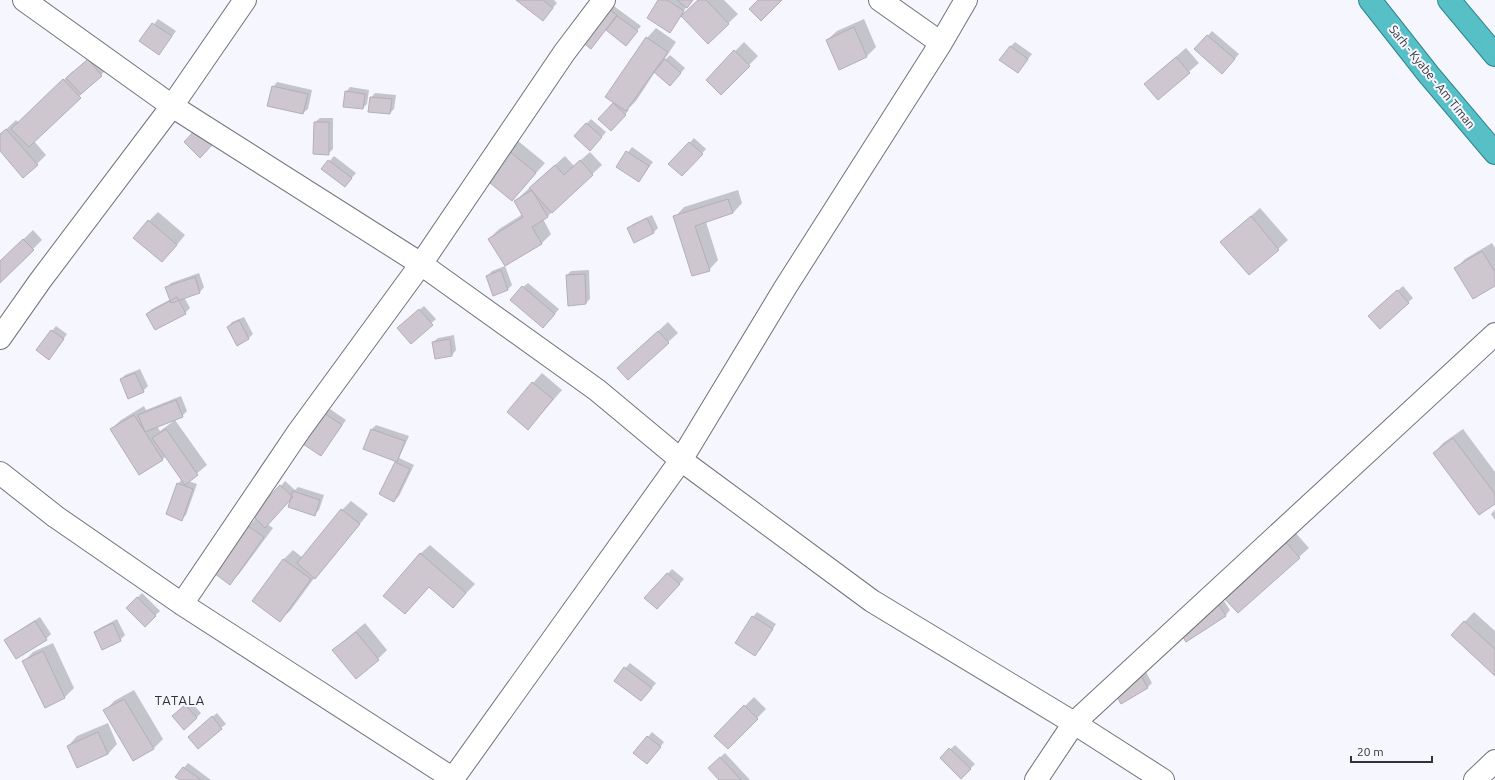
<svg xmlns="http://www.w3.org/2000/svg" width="1495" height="780" font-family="Ubuntu,sans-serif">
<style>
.shadow{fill:#0003}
.building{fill:#cec7d0;stroke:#b5aeb7}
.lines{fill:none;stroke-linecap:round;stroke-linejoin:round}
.minor-casing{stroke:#71737c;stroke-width:24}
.trunk-casing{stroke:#2f848b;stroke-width:24}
.minor{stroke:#fff;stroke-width:22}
.trunk{stroke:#57bfc6;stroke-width:22}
.labels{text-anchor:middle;stroke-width:4;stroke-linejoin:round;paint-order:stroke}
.street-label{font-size:12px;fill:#323337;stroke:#f5f6fe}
.neighbourhood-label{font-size:13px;letter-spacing:1px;fill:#323337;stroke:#f5f6fe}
</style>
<rect width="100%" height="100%" fill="#f5f6fe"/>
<path class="shadow" d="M518 0H554L557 3 547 15Z
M659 0H693L687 6 674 27 670 31Z
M699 0H724L738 14 708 43Z
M607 1 641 26 626 44 606 29 591 48Z
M158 19 176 31 159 54 141 41Z
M864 19 876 47 867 56 839 69 827 40 837 31Z
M656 28 676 42 664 60H665L670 55 685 68 675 80 655 72 636 101 628 109 629 110 611 130 600 119 616 103 607 96 647 38Z
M1212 31 1239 54 1227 68 1196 49Z
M744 42 758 56 721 93 707 80Z
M1015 42 1032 54 1018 72 1010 47Z
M1186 48 1199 63 1158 99 1155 75Z
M93 55 106 70 34 141 46 155 37 164 0 149V135L16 120 19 123 73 71 74 72Z
M277 82 312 90 308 109 303 113 273 87Z
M350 87 369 90 367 104 363 108 346 92Z
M375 93 396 95 394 109 390 113 371 98Z
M320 118H333V149L328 154 315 122Z
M591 119 606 132 595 145 575 136Z
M694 138 706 149 682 175 670 164Z
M518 141 545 163 512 200 509 150Z
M632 147 653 162 639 181 617 167Z
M590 152 602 165 548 216 543 219 551 234 542 243 506 265 489 239 499 229 523 214 515 201 565 156 574 166Z
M334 156 356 173 345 186 323 169Z
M738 190 742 203 733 213 706 222 718 260 709 270 675 217 684 207Z
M1260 208 1288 240 1278 249 1221 242Z
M158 212 185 235 171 252 149 221Z
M652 215 658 228 654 232 635 242 628 229 633 224Z
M33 230 42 240 0 282V262Z
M1492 243 1495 248V285L1455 269 1465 259Z
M505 266 512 285 508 289 494 294 487 276 492 271Z
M589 270 590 299 586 303 567 275 571 271Z
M199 273 204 287 200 292 184 297 190 308 185 313 147 314 152 309 171 299 167 287 171 283Z
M528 283 559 309 548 322 523 287Z
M1403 286 1413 298 1380 327 1374 311Z
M424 306 436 319 411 342 403 324Z
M244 317 253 334 249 338 237 345 228 327 232 322Z
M668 322 678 333 628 379V359Z
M56 326 67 334 53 354 37 350Z
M454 335 456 350 452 355 433 342 438 338Z
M140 369 148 386 143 391 121 379 125 375Z
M542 373 562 390 537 419 533 383Z
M181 396 187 411 182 416 157 426 160 431 175 420 207 465 188 481 197 484 186 515 182 519 178 484 182 479 166 456 162 460 111 429 121 420 144 406 146 410Z
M330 409 346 420 325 450V414Z
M376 425 409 436 399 458 414 465 399 496 394 501 396 463 397 461 364 449 372 429Z
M1463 429 1495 472V502L1434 453 1443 443Z
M285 481 295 490 298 487 324 495 319 510 315 514 292 497 267 524 273 528 239 574 230 583 215 573 249 526 256 518Z
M351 501 368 514 324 568 315 577 290 611 280 620 283 560 293 550 303 558 342 510Z
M1495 510V520L1491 514Z
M1294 531 1309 548 1238 612 1223 596Z
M430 545 475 584 453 607 430 586 405 613 420 554Z
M672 569 684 579 662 603 646 598Z
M142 593 160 611 145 625 127 608Z
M1224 601 1230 610 1226 615 1186 641 1185 627Z
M757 612 776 624 760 650 755 654 753 617Z
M1474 612 1495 631V675L1452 635Z
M40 617 51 634 46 639 5 640 10 636Z
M117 619 125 635 120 640 103 648 95 632 100 628Z
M365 623 387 650 378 659 333 650Z
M53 643 74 688 65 697 45 706 24 661 33 652Z
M630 663 656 683 646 695 615 680Z
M1145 670 1152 683 1148 687 1122 702Z
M134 690 163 739 154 748 105 711 114 701Z
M754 697 766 709 728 748 715 736Z
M190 701 201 713 196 718 178 712Z
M217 713 226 724 221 728 194 732Z
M108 723 117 744 108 754 77 767 68 746 77 736Z
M652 732 664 742 652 758 635 753Z
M955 745 975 764 961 778 941 758Z
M725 753 750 780H720L714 763Z
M188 763 211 780H181L177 776Z"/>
<path class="building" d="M516 0H543L553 8 543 21Z
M658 0H667L684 11 670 33 647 18Z
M677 0H693L687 8Z
M698 0H706L729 24 708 44 681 16Z
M758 0H782L761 21 749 9Z
M602 5 617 15 591 49 577 38Z
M617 16 638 31 626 46 606 30Z
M152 23 172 36 159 55 139 41Z
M854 27 867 57 839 70 826 40Z
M1207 35 1235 59 1222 74 1194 49Z
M646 37 668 52 626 111 605 97Z
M1010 46 1028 59 1018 73 999 60Z
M734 50 750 66 721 95 706 80Z
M1176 57 1190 73 1158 100 1144 84Z
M88 59 102 76 81 94 66 78Z
M665 59 681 73 670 86 654 72Z
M63 79 81 98 29 147 11 129Z
M272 86 308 94 303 114 267 106Z
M345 91 365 94 363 109 343 107Z
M370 97 392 99 390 114 368 112Z
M613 103 626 115 611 131 598 119Z
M314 122H329V155L313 154Z
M586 123 602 137 590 151 574 136Z
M6 129 38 165 23 178 0 151V134Z
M195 130 212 145 200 158 184 142Z
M689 142 703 154 682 176 668 164Z
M508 150 536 173 512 201 484 178Z
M626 151 649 166 639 182 616 167Z
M328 160 352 178 345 187 321 169Z
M580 160 593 175 552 213 529 188 555 165 564 175Z
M532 190 548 217 532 227 542 244 505 266 488 239 523 217 514 201Z
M728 199 733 213 695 226 710 271 692 276 673 216Z
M1251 216 1279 250 1249 275 1220 242Z
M647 218 654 233 634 243 627 228Z
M148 220 177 245 162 262 133 238Z
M23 239 34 250 0 283V261Z
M1482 251 1495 272V286L1473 299 1454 268Z
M501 270 508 290 493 296 486 276Z
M585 274 586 304 568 306 566 275Z
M195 277 200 293 171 303 165 287Z
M522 286 555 314 543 328 510 300Z
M1397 290 1409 303 1380 329 1368 316Z
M177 297 186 314 155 330 146 314Z
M419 309 433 325 411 344 397 328Z
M239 320 249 339 237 346 227 327Z
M51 330 64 339 49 360 36 350Z
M658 331 669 343 628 380 617 368Z
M450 339 452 356 435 359 432 342Z
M135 373 144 392 128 399 120 379Z
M532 382 553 399 528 430 507 412Z
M176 400 183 417 145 432 138 415Z
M324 413 342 425 321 456 303 444Z
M134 415 163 460 139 475 110 429Z
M166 429 198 475 185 485 152 438Z
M371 429 405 441 397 462 363 449Z
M1453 438 1495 494V504L1479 515 1433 453Z
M395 462 410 469 394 502 379 494Z
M177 483 193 489 182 521 166 514Z
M280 485 293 497 265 528 252 515Z
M293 491 320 500 315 516 288 507Z
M341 509 360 524 315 579 297 563Z
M248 526 264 537 230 585 214 573Z
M1284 540 1300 558 1238 613 1222 596Z
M420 553 466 593 453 608 429 587 405 614 383 596Z
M283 559 311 579 280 622 252 601Z
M667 573 680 584 657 609 644 598Z
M137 597 156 616 145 627 126 608Z
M1219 605 1226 616 1186 642 1179 631Z
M752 616 773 629 755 656 735 643Z
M35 621 47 640 16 659 4 640Z
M1464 621 1495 649V676L1451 635Z
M113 623 121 641 102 650 94 632Z
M356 632 379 660 356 679 332 650Z
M43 651 65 698 45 708 22 661Z
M624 667 652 688 641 701 614 681Z
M1140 674 1148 688 1121 704 1113 689Z
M124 699 154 749 133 761 103 710Z
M185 705 197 718 184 730 172 716Z
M744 705 758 719 728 749 714 736Z
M212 716 222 729 198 749 188 737Z
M98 732 108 754 77 768 67 746Z
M647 736 661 747 647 764 633 753Z
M949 748 971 769 961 779 940 758Z
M720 757 741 780H719L708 768Z
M183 767 201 780H180L175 777Z"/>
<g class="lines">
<defs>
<path id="minor" d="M24 0 172 106 421 264 597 390 681 460 872 601 1074 723 1163 780
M880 0 941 43
M0 338 40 281 172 106 245 0
M0 473 56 517 182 604 455 780
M182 604 299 431 421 264 564 53 604 0
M452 780 681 460 785 288 941 43 966 0
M1036 780 1074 723 1495 334
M1475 780 1495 761"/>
<path id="trunk" d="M1370 0 1429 75 1495 153
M1449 0 1495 55"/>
</defs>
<use href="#minor" class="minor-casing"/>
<use href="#trunk" class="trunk-casing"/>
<use href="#minor" class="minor"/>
<use href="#trunk" class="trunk"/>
</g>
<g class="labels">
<g class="street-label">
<text transform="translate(1432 77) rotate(51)" y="4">Sarh - Kyabe - Am Timan</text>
</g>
<g class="neighbourhood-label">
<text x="180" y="705">TATALA</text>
</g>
</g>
<path d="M1351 756v6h81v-6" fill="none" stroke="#323337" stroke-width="2"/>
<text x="1357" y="756" font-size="12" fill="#323337" stroke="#f5f6fe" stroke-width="3" paint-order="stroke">20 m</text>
</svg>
